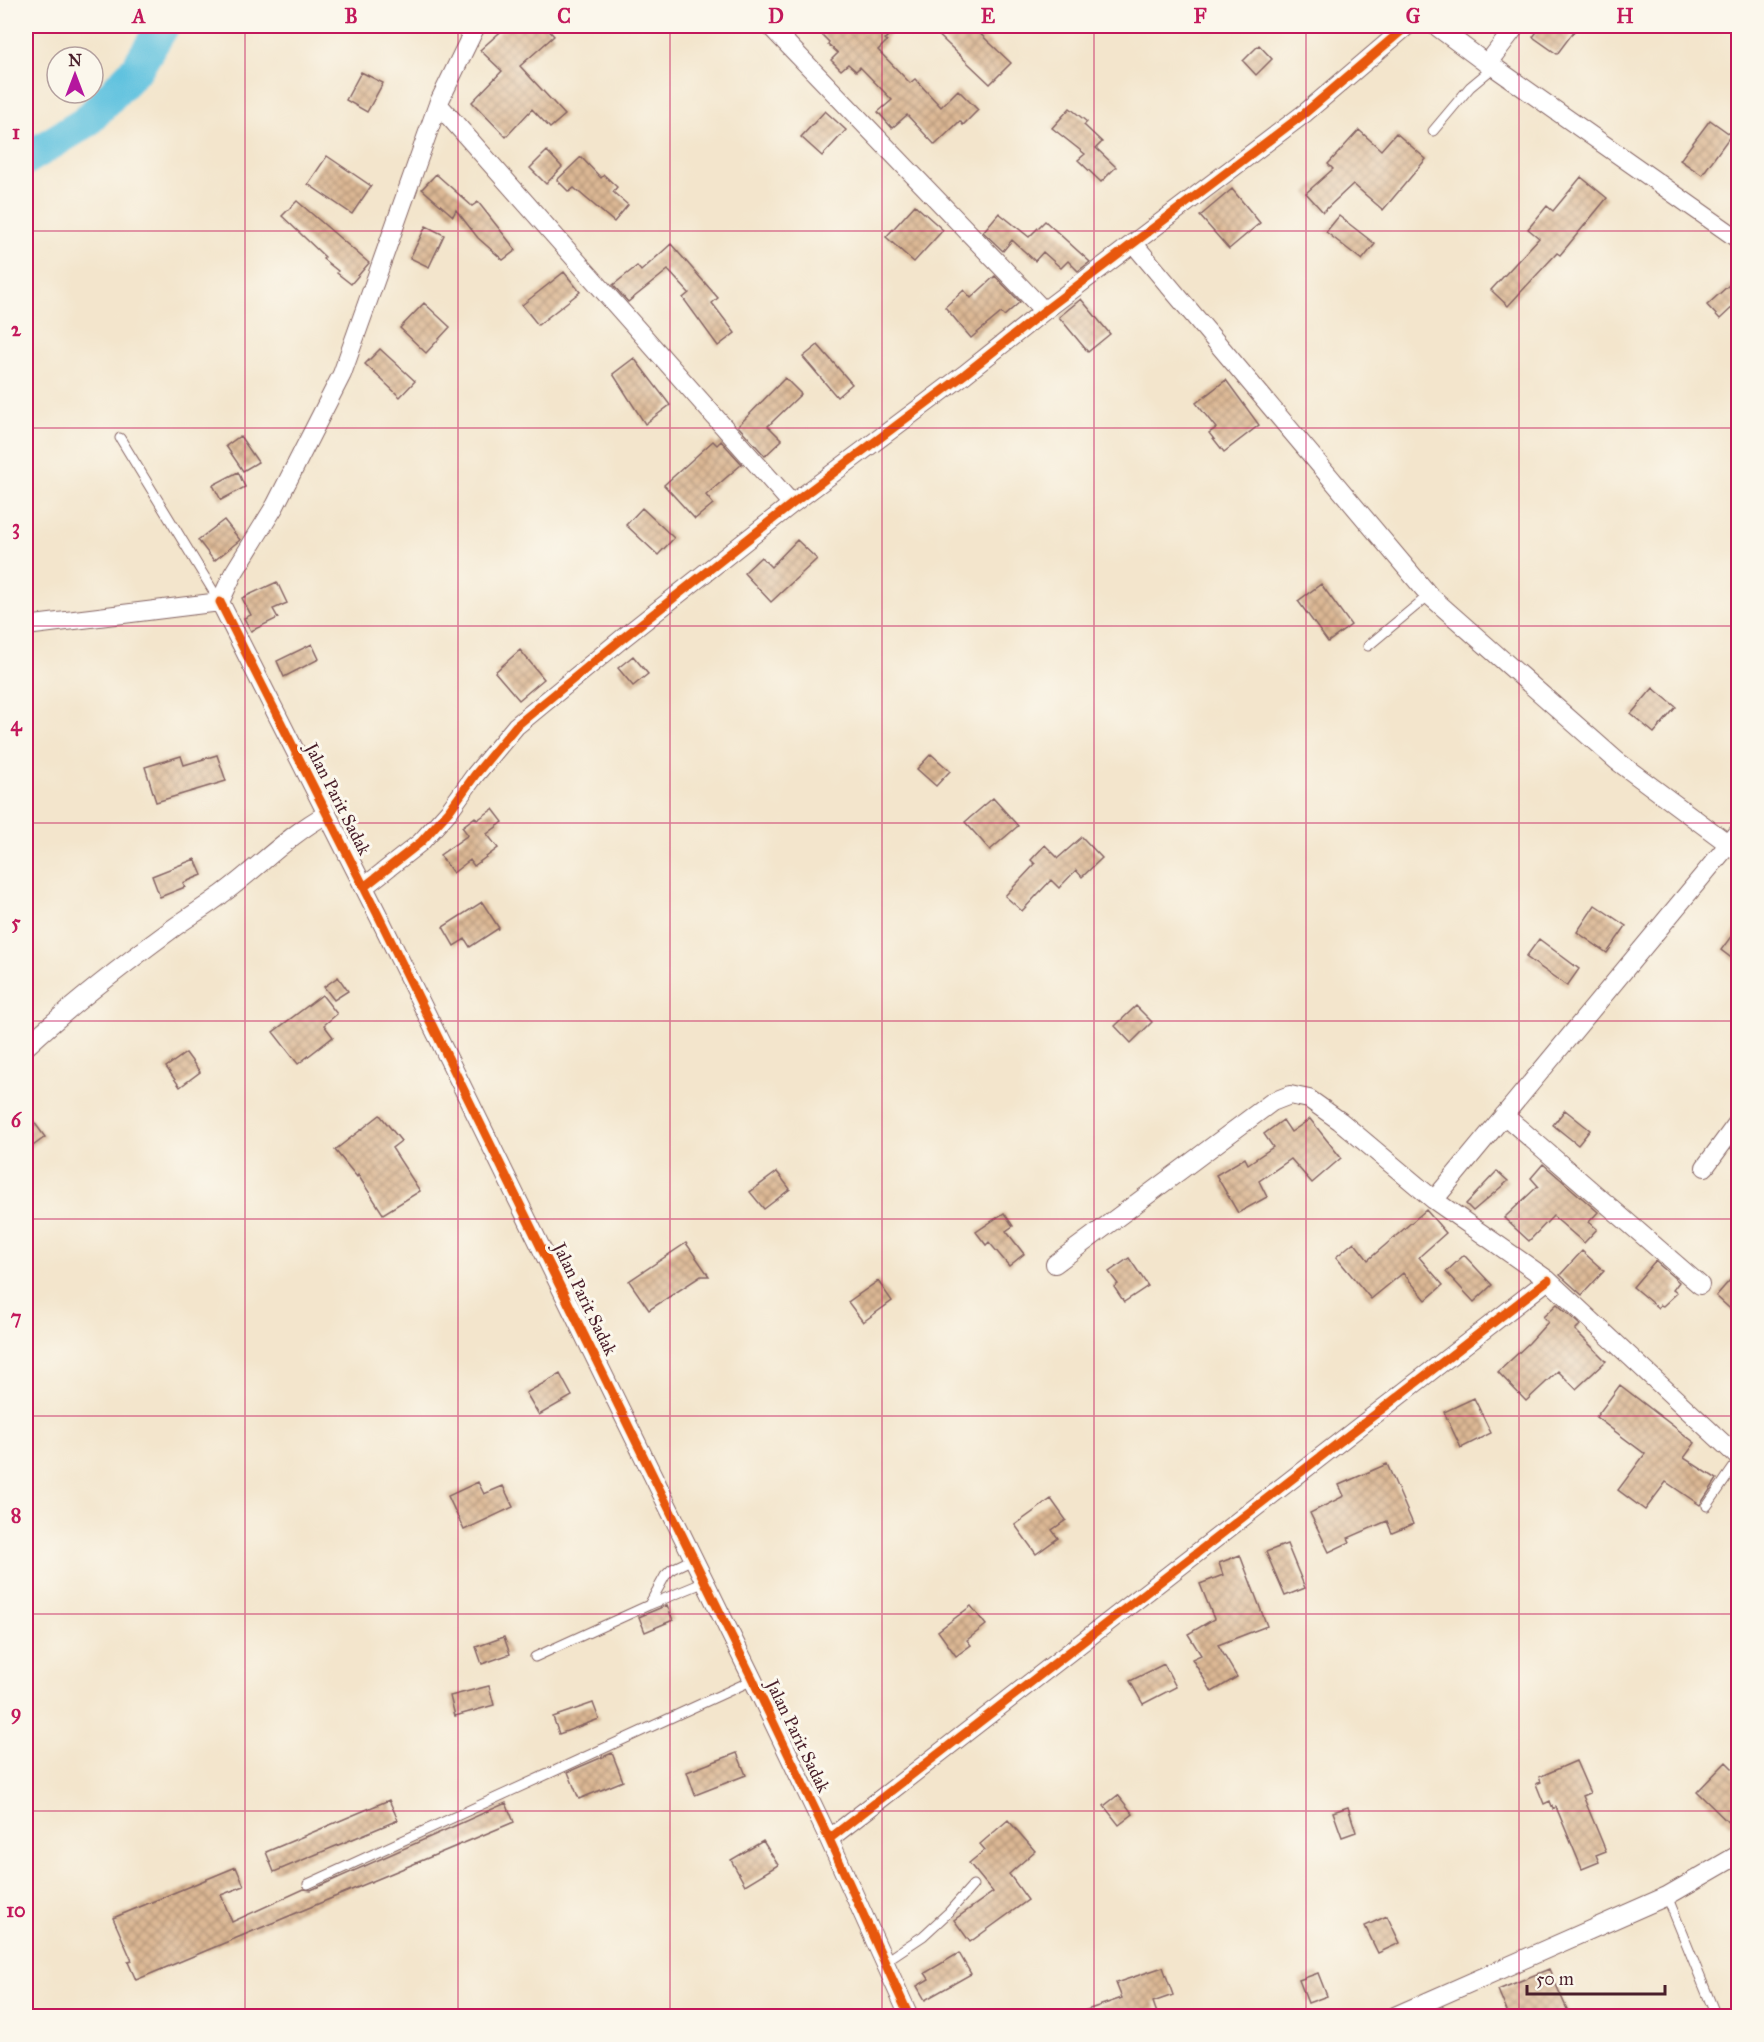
<svg xmlns="http://www.w3.org/2000/svg" width="1764" height="2042" font-family="'IM FELL Great Primer',serif">
<style>
.lines{fill:none;stroke-linecap:round;stroke-linejoin:round}
.river{stroke:#61c2df;stroke-width:33}
.building{fill:url(#building-cross-hatch)}
.lane-casing{stroke:#856463;stroke-width:11}
.street-casing{stroke:#856463;stroke-width:20}
.lane{stroke:#fff;stroke-width:9}
.street{stroke:#fff;stroke-width:18}
.cycleway-casing{stroke:#fbf7ec;stroke-width:13}
.cycleway{stroke:#e8590c;stroke-width:9}
.grid{fill:none;stroke:#c2185b;stroke-width:1.5;stroke-opacity:0.55}
.labels{text-anchor:middle;stroke-width:6;stroke-linejoin:round;paint-order:stroke}
.street-label{font-size:18px;fill:#4a1f2b;stroke:#fbf7ec}
.neatline{fill:none;stroke:#c2185b;stroke-width:2}
.grid-label{font-size:20px;text-anchor:middle;font-weight:bold;fill:#c2185b}
</style>
<defs>
<pattern id="building-cross-hatch" width="8" height="8" patternUnits="userSpaceOnUse" patternTransform="scale(1.5)"><rect width="8" height="8" fill="#dcb894"/><path d="M0 0l8 8M0 8l8-8" fill="none" stroke="#b49579"/></pattern>
</defs>
<rect width="100%" height="100%" fill="#fbf7ec"/>
<filter id="ink" filterUnits="userSpaceOnUse"><feTurbulence type="fractalNoise" baseFrequency=".0167" numOctaves="2"/><feDisplacementMap in="SourceGraphic" scale="12" xChannelSelector="R" yChannelSelector="G"/><feConvolveMatrix kernelMatrix="1 2 1 2 8 2 1 2 1" color-interpolation-filters="sRGB"/></filter>
<filter id="wash" filterUnits="userSpaceOnUse"><feTurbulence type="fractalNoise" baseFrequency=".008" numOctaves="4" result="noise"/><feDisplacementMap in="SourceGraphic" scale="24" xChannelSelector="R" yChannelSelector="G"/><feGaussianBlur stdDeviation="1.35" result="paint"/><feColorMatrix in="noise" values="0 0 0 0 0 0 0 0 0 0 0 0 0 0 0 0 0 1.4 0 .05"/><feComposite in="paint" operator="in"/></filter>
<g filter="url(#wash)">
<rect width="100%" height="100%" fill="#f3e5cc"/>
<g class="lines">
<path class="river" d="M26 159 86 122 137 68 163 26"/>
</g>
<g id="blocks">
<path class="building" d="M507 26H545L554 36 520 66 565 115 550 128 532 109 506 137 472 102 502 71 480 50Z
M813 26H898L885 39 887 41 878 50 910 83 915 79 941 107 958 90 978 110 963 125 960 121 935 145 907 115 892 128 878 112 892 100 860 67 856 71 848 64 841 70 831 60 838 53 828 44 829 42Z
M929 26H972L1011 63 990 84Z
M1541 26H1578L1557 54 1533 37Z
M1259 45 1272 59 1256 75 1243 61Z
M361 72 383 83 367 112 346 100Z
M1070 108 1087 122 1084 125 1102 142 1096 148 1116 167 1101 182 1078 160 1085 154 1052 128Z
M825 111 846 130 822 156 801 137Z
M1710 120 1731 135 1702 175 1680 160Z
M1359 130 1381 150 1396 133 1426 159 1383 210 1353 184 1323 212 1306 193 1333 169 1328 164Z
M547 151 562 167 546 184 530 168Z
M327 156 371 186 352 214 308 184Z
M581 157 601 178 604 175 617 187 613 192 628 205 614 222 574 188 569 192 557 180Z
M436 174 472 206 478 202 516 250 503 260 478 238 456 210 453 216 422 189Z
M1581 177 1607 198 1560 255 1557 253 1508 306 1491 290 1539 238 1528 229 1547 206 1553 211Z
M1232 189 1260 223 1229 249 1200 216Z
M297 201 369 263 351 284 337 273 338 271 323 259 325 257 282 216Z
M915 205 943 230 914 262 886 237Z
M999 213 1029 237 1045 221 1090 262 1078 271 1068 261 1061 268 1043 252 1035 261 1012 240 1003 251 983 232Z
M1339 216 1375 244 1362 260 1326 232Z
M426 226 444 235 429 267 410 258Z
M671 244 718 298 712 303 735 333 718 346 683 298 689 293 668 270 628 302 613 285 637 266 641 271Z
M564 272 580 292 538 325 522 305Z
M995 276 1020 302 1004 316 1001 313 971 338 945 307 964 290 971 298Z
M1738 277V302L1720 319 1707 305Z
M1081 299 1110 334 1088 352 1059 317Z
M424 303 450 327 426 353 400 328Z
M818 345 852 384 837 397 803 357Z
M380 349 415 381 400 397 365 364Z
M634 358 670 405 645 424 613 374Z
M785 378 801 394 768 426 782 440 765 456 738 426Z
M1226 380 1259 425 1224 452 1209 433 1216 428 1196 403Z
M240 436 258 462 243 471 226 446Z
M713 441 717 445 721 441 742 464 706 495 713 504 695 519 664 485Z
M238 472 245 487 221 500 213 485Z
M642 508 674 538 658 555 626 525Z
M224 520 240 540 214 561 198 540Z
M797 540 817 559 771 602 744 573 761 557 771 567Z
M277 582 287 603 273 609 278 618 251 631 244 618 251 615 242 598Z
M1321 584 1351 625 1328 642 1298 601Z
M312 644 319 659 284 677 277 661Z
M520 650 544 679 519 700 495 672Z
M633 656 648 674 633 686 618 668Z
M1653 688 1676 707 1654 733 1631 714Z
M931 754 950 771 936 786 917 769Z
M217 755 226 781 156 802 145 767 181 756 184 765Z
M993 798 1018 826 990 850 965 822Z
M493 809 503 822 487 834 498 848 474 866 470 860 453 873 440 855 468 835 462 827 475 817 477 820Z
M1082 837 1102 858 1082 877 1076 870 1059 888 1051 880 1022 911 1005 896 1035 864 1031 860 1045 845 1058 858Z
M195 859 202 875 183 883 185 887 160 897 152 876Z
M482 902 499 928 470 947 465 939 454 946 443 927Z
M1595 905 1626 926 1607 953 1577 932Z
M1738 927V963L1721 950Z
M1539 939 1579 969 1567 986 1526 957Z
M338 977 348 991 334 1000 324 987Z
M322 995 337 1014 324 1025 333 1037 298 1064 273 1032Z
M1136 1006 1152 1022 1131 1043 1115 1026Z
M186 1053 200 1072 180 1087 166 1067Z
M1565 1110 1590 1130 1578 1145 1553 1125Z
M26 1111 45 1137 26 1151Z
M380 1115 401 1141 392 1148 420 1191 383 1214 358 1175 357 1177 335 1150Z
M1310 1119 1341 1158 1312 1183 1291 1159 1259 1181 1267 1197 1238 1213 1216 1175 1245 1158 1248 1164 1273 1147 1264 1134 1283 1120 1291 1132Z
M1543 1164 1598 1212 1589 1222 1597 1229 1584 1243 1553 1216 1529 1241 1504 1218 1538 1186 1531 1178Z
M1497 1171 1508 1181 1473 1211 1466 1204Z
M777 1172 790 1189 764 1209 750 1192Z
M1426 1210 1446 1233 1419 1257 1443 1285 1426 1300 1403 1273 1371 1299 1336 1257 1354 1242 1368 1260Z
M1004 1213 1013 1226 1006 1231 1024 1254 1009 1266 989 1242 986 1245 976 1232Z
M686 1243 709 1276H701L649 1310 629 1281Z
M1582 1251 1604 1271 1582 1295 1560 1275Z
M1464 1255 1492 1285 1474 1302 1446 1272Z
M1129 1258 1148 1286 1124 1302 1114 1287 1118 1284 1109 1272Z
M1655 1261 1679 1282 1673 1290 1677 1293 1663 1306 1660 1305 1658 1308 1633 1287Z
M1738 1271V1316L1716 1296Z
M878 1281 892 1301 863 1322 848 1302Z
M1557 1304 1580 1325 1575 1330 1606 1361 1576 1389 1558 1371 1526 1401 1498 1372 1529 1343 1548 1322 1543 1317Z
M560 1374 572 1396 539 1415 526 1393Z
M1620 1385 1695 1443 1684 1458 1717 1479 1700 1505 1666 1482 1645 1510 1618 1490 1645 1454 1596 1417Z
M1474 1398 1491 1433 1461 1448 1444 1412Z
M1387 1464 1413 1524 1392 1533 1387 1521 1348 1538 1350 1542 1329 1552 1310 1513 1344 1496 1339 1485Z
M478 1482 484 1494 503 1486 513 1507 464 1530 448 1496Z
M1051 1499 1066 1520 1052 1530 1058 1538 1036 1554 1015 1525Z
M1287 1544 1305 1588 1285 1596 1266 1552Z
M1240 1555 1267 1626 1218 1645 1237 1677 1212 1692 1192 1659 1201 1655 1188 1634 1214 1619 1200 1584 1223 1575 1219 1563Z
M667 1605 673 1620 645 1632 639 1617Z
M971 1606 986 1625 967 1640 971 1645 956 1656 938 1631Z
M504 1637 510 1654 482 1664 476 1647Z
M1164 1664 1176 1687 1143 1704 1130 1681Z
M489 1686 494 1705 455 1716 450 1696Z
M593 1703 599 1719 559 1734 553 1717Z
M612 1753 623 1781 579 1799 568 1772Z
M737 1753 746 1775 695 1795 687 1772Z
M1576 1761 1590 1793 1583 1796 1606 1851 1596 1855 1599 1862 1582 1869 1556 1807 1553 1809 1550 1801 1544 1804 1536 1784 1541 1782 1539 1777Z
M1726 1762 1738 1774V1832L1697 1792Z
M1118 1795 1133 1814 1119 1825 1104 1806Z
M389 1800 398 1820 274 1872 266 1852Z
M506 1803 514 1822 136 1980 128 1962 132 1961 113 1918 236 1867 244 1886 221 1895 232 1922 304 1889 311 1890Z
M1348 1807 1356 1832 1342 1837 1333 1812Z
M1008 1820 1035 1851 1009 1874 1028 1900 970 1942 954 1920 993 1892 969 1863 985 1850 980 1844Z
M763 1841 778 1865 745 1885 731 1860Z
M1387 1916 1400 1943 1378 1953 1365 1926Z
M959 1953 971 1974 925 2000 917 1986 929 1979 925 1973Z
M1163 1967 1173 1995 1153 2002 1158 2016H1076L1075 2014 1122 1998 1116 1983Z
M1549 1969 1570 2016H1509L1498 1990Z
M1318 1973 1327 1996 1308 2003 1299 1980Z"/>
</g>
</g>
<g filter="url(#ink)">
<use href="#blocks" fill-opacity="0" stroke="#856463" stroke-width="1.5"/>
<g class="lines">
<defs>
<path id="lane" d="M1433 131 1470 87 1494 67
M120 438 220 602
M1368 646 1429 595
M1707 1506 1738 1461
M649 1605 705 1582
M535 1657 649 1605 665 1576 672 1569 693 1559
M308 1884 753 1680
M1667 1896 1716 2016
M884 1962 923 1936 949 1912 973 1885"/>
<path id="street" d="M770 26 1044 311
M1436 26 1487 64 1494 67 1738 239
M1487 64 1516 26
M438 104 792 504
M1133 243 1429 595 1617 761 1738 851
M220 602 379 917 753 1680 829 1839 909 2016
M26 626 220 602 233 574 275 506 342 374 438 104 476 26
M364 887 421 842 449 811 475 775 516 726 623 638 792 504 965 374 1044 311 1305 113 1407 26
M26 1047C70 1006 119 968 168 932 185 919 204 908 221 895 257 869 288 835 327 814
M1504 1115 1700 1285
M1705 1167 1738 1122
M1434 1200 1738 833
M1055 1264 1272 1102 1290 1095 1309 1099 1340 1121 1434 1200 1548 1280 1738 1457
M829 1839 1548 1280
M1395 2016 1667 1896 1738 1855"/>
</defs>
<use href="#lane" class="lane-casing"/>
<use href="#street" class="street-casing"/>
<use href="#lane" class="lane"/>
<use href="#street" class="street"/>
<defs>
<path id="cycleway" d="M220 602 379 917 753 1680 829 1839 909 2016
M364 887 421 842 449 811 475 775 516 726 623 638 792 504 965 374 1044 311 1305 113 1407 26
M829 1839 1548 1280"/>
</defs>
<use href="#cycleway" class="cycleway-casing"/>
<use href="#cycleway" class="cycleway"/>
</g>
</g>
<path class="grid" d="M245 26V2016M458 26V2016M670 26V2016M882 26V2016M1094 26V2016M1306 26V2016M1519 26V2016M26 231H1738M26 428H1738M26 626H1738M26 823H1738M26 1021H1738M26 1219H1738M26 1416H1738M26 1614H1738M26 1811H1738"/>
<g class="labels">
<g class="street-label">
<text transform="translate(338 799) rotate(63)" y="6">Jalan Parit Sadak</text>
<text transform="translate(585 1299) rotate(64)" y="6">Jalan Parit Sadak</text>
<text transform="translate(798 1736) rotate(64)" y="6">Jalan Parit Sadak</text>
</g>
</g>
<rect width="1764" height="2042" fill="none" stroke="#fbf7ec" stroke-width="66"/>
<g transform="translate(75 75)"><circle r="28" fill="#fbf7ec" stroke="#b4a19f" stroke-width="1.5"/>
<path d="M0-4.5L10 22L0 15L-10 22Z" fill="#b5179e"/>
<text y="-9" font-size="16" font-weight="bold" text-anchor="middle" fill="#4a1f2b">N</text>
</g>
<path d="M1527 1985v9h138v-9" fill="none" stroke="#4a1f2b" stroke-width="3"/>
<text x="1536" y="1985" font-size="18" fill="#4a1f2b" stroke="#fbf7ec" stroke-width="4.5" paint-order="stroke">50 m</text>
<rect x="33" y="33" width="1698" height="1976" class="neatline"/>
<g class="grid-label">
<text x="139" y="23">A</text>
<text x="351" y="23">B</text>
<text x="564" y="23">C</text>
<text x="776" y="23">D</text>
<text x="988" y="23">E</text>
<text x="1200" y="23">F</text>
<text x="1413" y="23">G</text>
<text x="1625" y="23">H</text>
<text x="16" y="139">1</text>
<text x="16" y="336">2</text>
<text x="16" y="534">3</text>
<text x="16" y="731">4</text>
<text x="16" y="929">5</text>
<text x="16" y="1127">6</text>
<text x="16" y="1324">7</text>
<text x="16" y="1522">8</text>
<text x="16" y="1719">9</text>
<text x="16" y="1917">10</text>
</g>
</svg>
